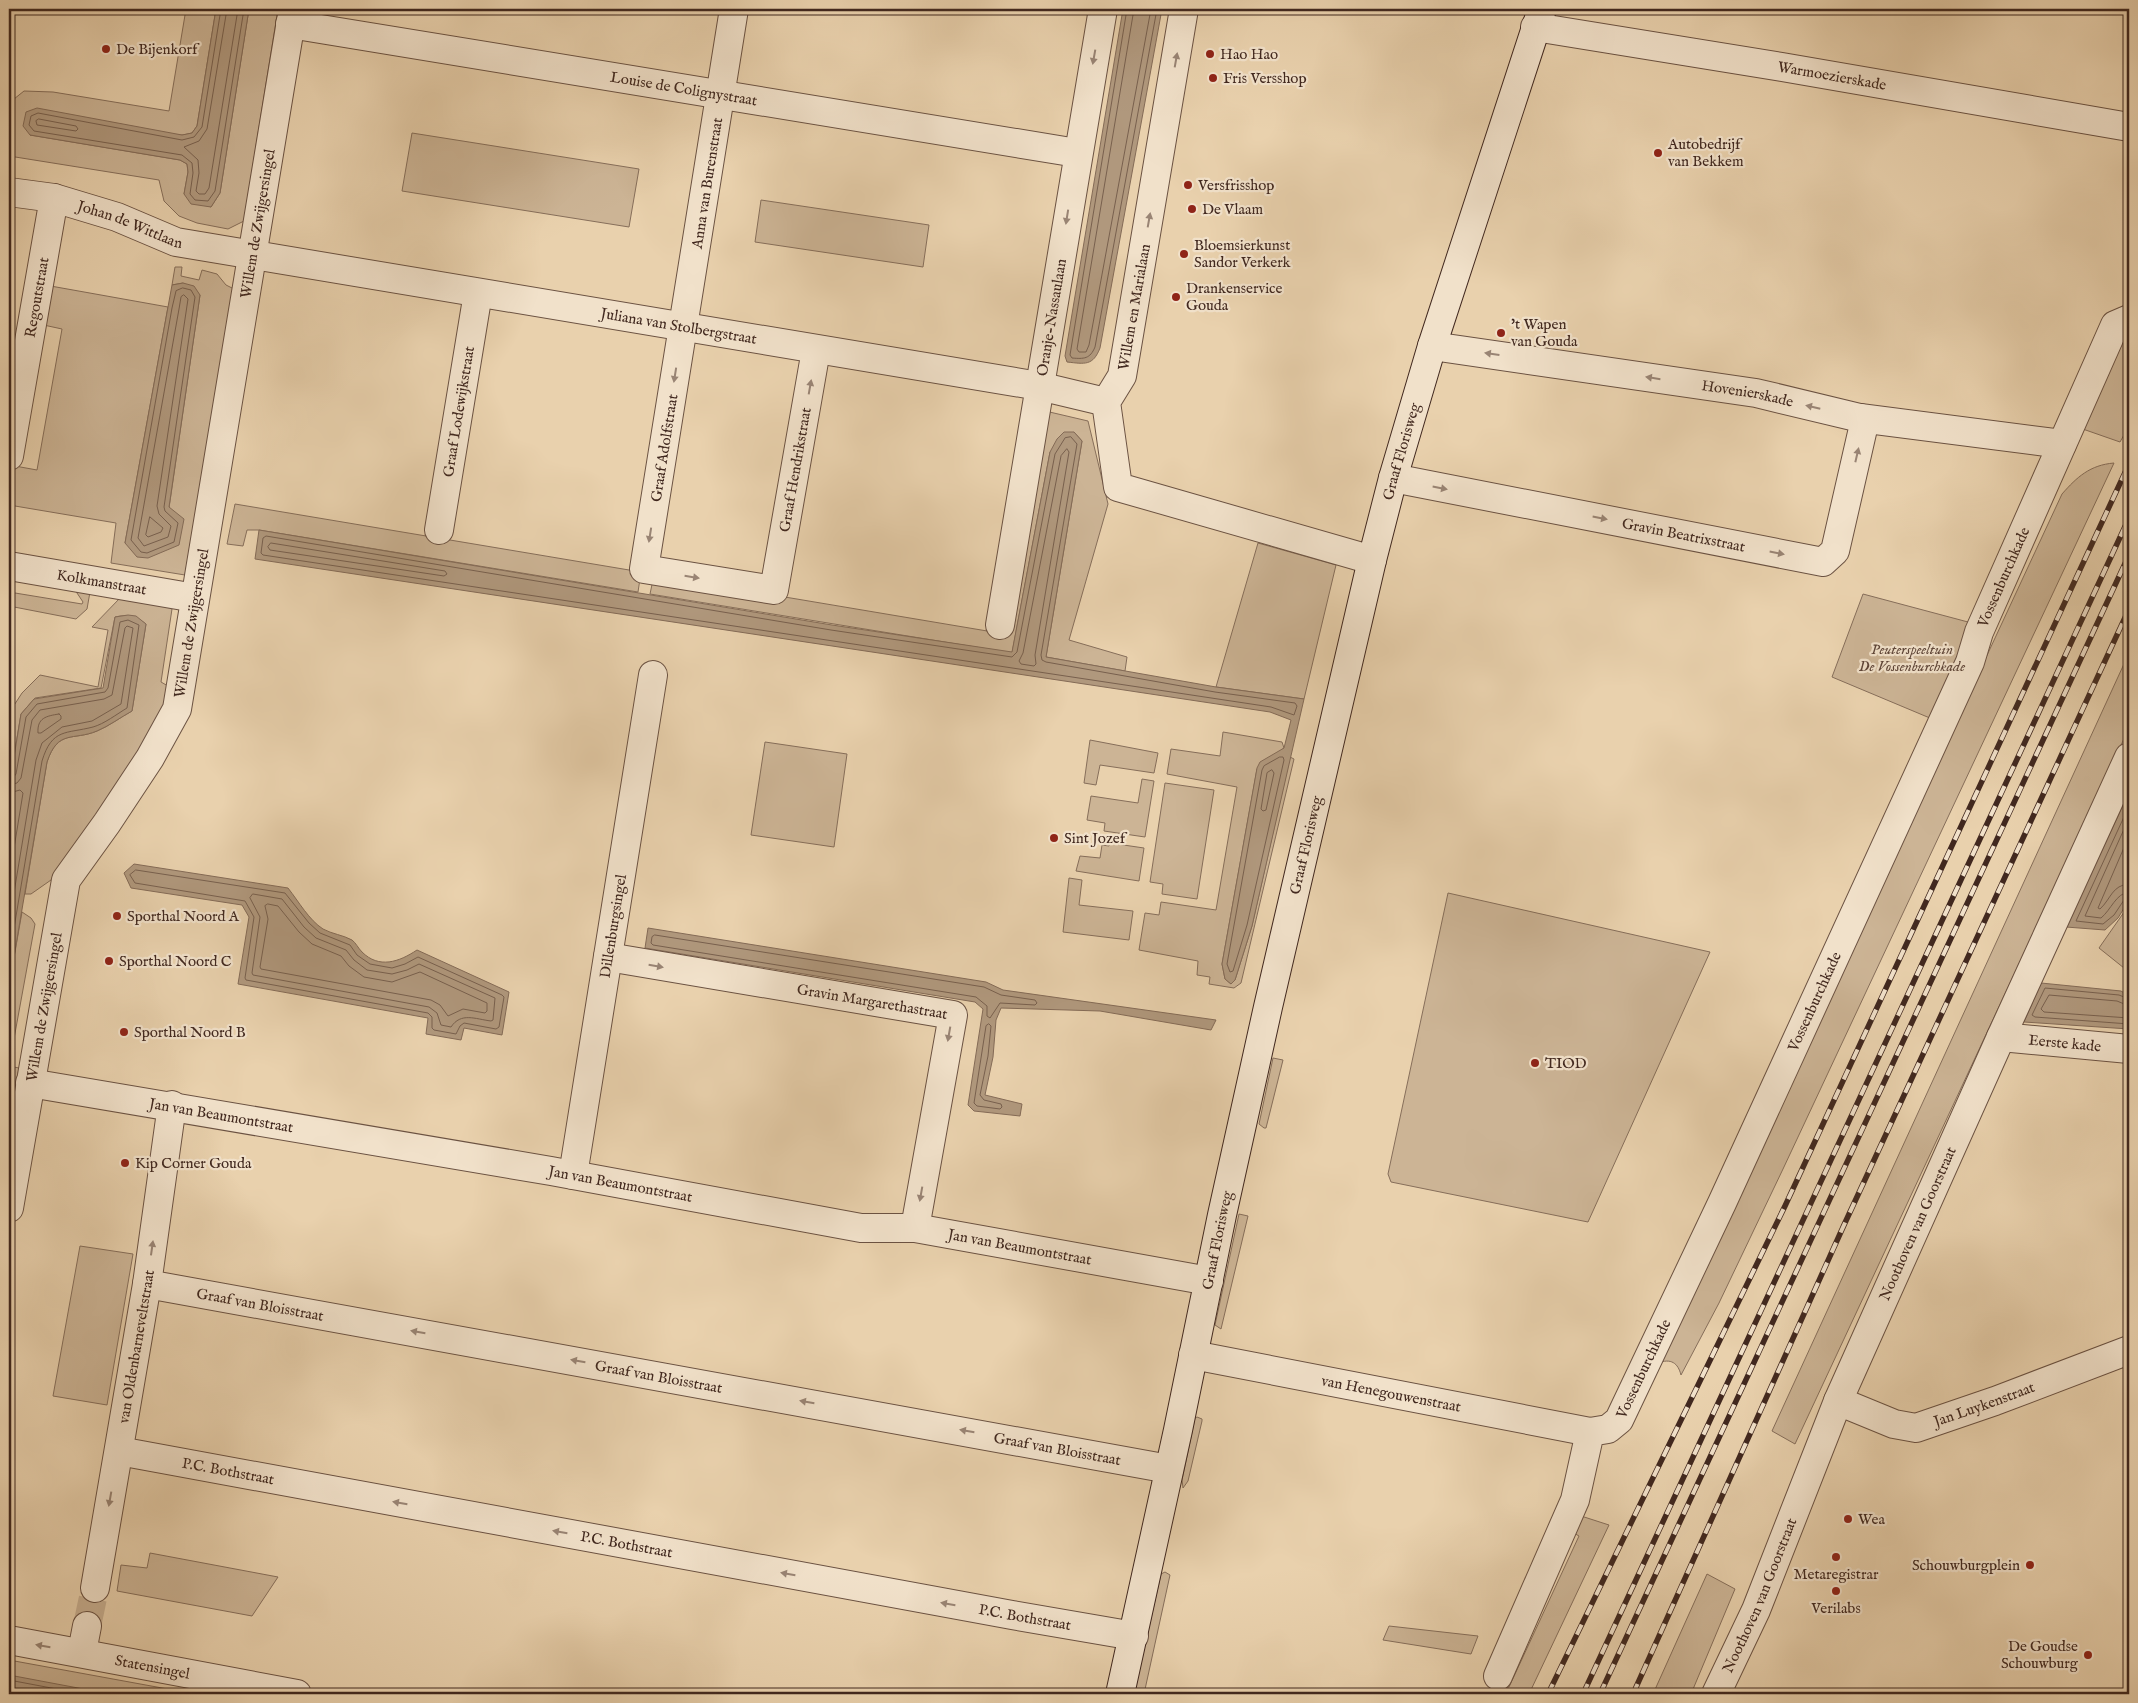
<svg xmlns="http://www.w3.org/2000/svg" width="2138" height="1703" font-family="'IM FELL English',serif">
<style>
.green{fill:#ccb495;stroke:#866e5a}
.water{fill:#b0987d;stroke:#846b57}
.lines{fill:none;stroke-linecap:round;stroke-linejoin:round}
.shore{stroke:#78604e;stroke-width:1}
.street-tunnel{stroke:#c7af91;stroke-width:28;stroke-dasharray:28 14;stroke-linecap:butt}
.street-casing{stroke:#6b5242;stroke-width:30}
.secondary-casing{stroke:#41281f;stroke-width:30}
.street{stroke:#f1e1ca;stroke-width:28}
.secondary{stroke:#f1e1ca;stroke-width:28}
.rail-casing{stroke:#41281f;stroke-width:5.5}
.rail{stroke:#f1e1ca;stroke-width:4;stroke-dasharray:11;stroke-linecap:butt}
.oneway{fill:#998474}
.poi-dot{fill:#8f2418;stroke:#f1e1ca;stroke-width:2}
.labels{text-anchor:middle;stroke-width:4.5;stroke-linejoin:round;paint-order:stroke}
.poi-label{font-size:15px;fill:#41281f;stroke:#f1e1ca;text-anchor:start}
.street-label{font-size:15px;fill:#41281f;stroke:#f1e1ca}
.park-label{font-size:15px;font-style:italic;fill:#5d4437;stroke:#f1e1ca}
</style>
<rect width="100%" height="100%" fill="#e9d1ad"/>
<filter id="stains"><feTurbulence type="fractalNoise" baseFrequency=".004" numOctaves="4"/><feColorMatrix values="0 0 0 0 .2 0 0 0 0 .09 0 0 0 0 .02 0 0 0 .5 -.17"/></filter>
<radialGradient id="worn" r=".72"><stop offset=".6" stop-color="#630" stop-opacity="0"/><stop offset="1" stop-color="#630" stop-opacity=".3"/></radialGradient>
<path class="green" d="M186 9H216L197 126 192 133 183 135H30L180 160 187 164 188 172 184 194 211 207 220 193 249 9H278L244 221 228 229 197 223 179 216 164 201 159 180 9 156V111L14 99 24 91 53 92 169 111Z
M412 133 639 169 629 227 402 191Z
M761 200 929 225 923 267 755 242Z
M175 267H182L181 276 199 280 202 270 217 274 226 285 234 289 185 575 111 563 116 523 9 505V472L13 473 15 466 37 470 62 329 39 324 45 285 168 307 125 543 169 508 200 295 183 283 172 285Z
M2129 326V426L2120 442 2077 427Z
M1041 410 1088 421 1108 504 1069 640 1127 657 1125 671 1046 657 1082 441 1074 432 1050 452 1012 653 650 594 654 575 1005 634Z
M2114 463 1783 1169 1719 1303 1681 1375C1678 1363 1671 1358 1658 1363L2062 494C2077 477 2090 465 2114 463Z
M235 504 641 572 638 592 259 530H247L243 546 227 544Z
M1258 543 1336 565 1304 699 1216 687Z
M71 584 90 592 87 609 76 619 9 606V592L82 604 83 602Z
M1863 594 1983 626 1937 721 1832 677Z
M120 598 163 604 172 609 161 682 168 686 163 713 84 835 51 880 31 894H25L47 762C58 729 73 741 97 731 109 726 121 717 132 711L146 624C135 616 129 614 115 617L101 688 35 698 21 714 9 785V713L22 693 40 675 98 687 108 630 92 627Z
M2129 653V728L1795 1444 1772 1431Z
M1223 732 1282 742 1284 748 1257 769 1222 964 1225 979 1231 984 1235 980 1252 926 1290 757 1294 759 1241 983 1234 988 1209 984 1210 977 1197 975 1198 961 1139 950 1145 913 1159 915 1161 902 1216 910 1237 787 1167 774 1171 749 1220 756Z
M1090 740 1158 753 1154 773 1100 765 1096 785 1084 783Z
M765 742 847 754 834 847 751 835Z
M1142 779 1154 781 1145 837 1104 831 1105 823 1087 820 1091 796 1138 803Z
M1165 783 1214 790 1197 899 1162 894 1163 884 1150 882Z
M1110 843 1144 848 1139 881 1076 871 1080 856 1100 858 1102 845 1109 846Z
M1069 878 1082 880 1079 905 1133 911 1129 940 1063 932Z
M1448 893 1710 952 1588 1222 1391 1182 1388 1174Z
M2129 905V972L2099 948Z
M22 912 31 918 35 924 9 1066 19 1068 15 1090 9 1089V986Z
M1273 1058 1283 1060 1266 1128H1264L1259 1124Z
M1239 1214 1248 1216 1221 1329 1215 1325Z
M80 1246 133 1254 107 1405 53 1396Z
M1197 1417 1202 1419V1421L1188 1481 1183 1488 1182 1480 1195 1418Z
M1578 1515 1609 1525 1529 1694H1496L1499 1688 1509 1687 1579 1536 1572 1532Z
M150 1553 278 1577 252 1616 117 1591 121 1565 147 1568Z
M1165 1572 1170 1575 1144 1694H1134L1161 1574Z
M1707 1574 1735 1589 1691 1694H1653Z
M1389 1626 1478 1636 1471 1654 1383 1640Z
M9 1660 195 1694H9Z"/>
<path class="water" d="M216 9H249L220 193 211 207 191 204 184 194 188 172 187 164 180 160 30 135 23 126 26 112 37 108 182 135 192 133 197 126Z
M1123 9H1162L1100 348C1093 366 1085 364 1067 362L1065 356Z
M183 283 194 286 200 295 169 507 184 519 179 545 148 558 137 557 125 543 172 285Z
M1064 432H1074L1082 441 1046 657 1216 687 1304 699 1252 926 1235 980 1231 984 1225 979 1222 964 1257 768 1260 762 1284 748 1291 720 1270 712 255 559 259 530 832 625 1012 652 1050 452 1057 439Z
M128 615 136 616 146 624 132 711C121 717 109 726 97 731 73 741 58 729 47 762L9 986V788L21 714 34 699 103 688 115 617Z
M2125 801H2129V900L2118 918 2105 930 2066 927Z
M134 864 288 888C299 902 309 920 323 929 332 934 343 935 352 940 356 943 358 948 362 952 379 969 399 962 417 950L509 992 502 1035 464 1028 461 1040 426 1034 428 1018 238 984 249 917 242 905 131 888 124 873Z
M648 928 986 982 1003 990 1216 1020 1211 1030 1100 1011 1001 1008 996 1020 993 1057 985 1095 1022 1104 1020 1116 974 1111 968 1105 983 1009 975 1002 645 948Z
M2041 983 2121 991 2129 996V1029L2024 1022Z
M9 1675 110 1694H9Z"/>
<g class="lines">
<path class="shore" d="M221 9 202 127 194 137 182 140 38 113 31 116 29 125 34 131 182 155 192 163 193 173 190 194 195 200 208 201 215 191 244 9
M227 9 207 129 199 141 184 147 198 160 199 173 196 191 199 194H205L209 188 238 9
M1127 9 1070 355 1072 358C1084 359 1090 359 1095 347L1157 9
M1134 9 1077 349 1079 352H1086L1089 345 1151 9
M39 119 76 126 78 129 76 131 37 125 36 121Z
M183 288 191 290 195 297 164 507 165 511 178 523 174 542 147 553 141 552 131 540 172 308 176 291Z
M184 295 188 299 157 506 159 514 171 526 168 537 144 546 138 538 179 309 181 297Z
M1071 437 1077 444 1041 655 1042 660 1046 662 1215 692 1295 703 1297 706 1294 715 1271 707 263 555 261 553 263 538 266 536 831 630 1012 657 1017 652 1055 454 1065 438Z
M1067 449 1069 452 1035 655 1036 664 1034 666 1021 664 1019 661 1023 653 1061 456Z
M150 517 163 528 161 532 148 537 146 535Z
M271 543 445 571 447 574 444 576 270 550 268 547Z
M59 714 61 716V719L41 733H38C37 718 46 716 59 714Z
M1280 757H1283L1284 760 1247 925 1233 971 1230 972 1227 964 1262 770 1264 766Z
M1272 770 1274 773 1266 810 1263 811 1261 809 1267 773Z
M9 779 13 778 16 774 26 717 37 704 105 692 108 688 120 622 128 620 139 625 127 708C117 714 104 724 93 727 66 734 52 728 42 761L9 958
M9 785 17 783 21 778 32 720 40 710 104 699 112 695 125 628 127 626 133 628 121 704 92 721 62 727 42 743 36 760 9 923
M9 793 20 790 23 793 9 879
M2129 806 2076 921 2103 924 2114 915 2124 900 2129 898
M2129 818 2085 916 2101 918C2111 910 2116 893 2129 892
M2129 836 2098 908 2100 909C2111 899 2112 885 2129 884
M136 870 285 893 309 923 320 933 350 945 357 955 370 964 392 968 405 964 418 957 502 995 504 997 499 1027 496 1029 464 1023 460 1026 456 1034 434 1030 432 1028V1017L428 1013 246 980 245 978 254 917 245 901 135 883 130 875Z
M253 894 282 899 304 927 316 938 346 950 354 960 367 970 392 974 407 970 419 964 495 998 493 1020 491 1021C475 1019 461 1012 451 1027L441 1025 437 1013 429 1007 253 975 252 973 260 917 250 898Z
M268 904 278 906 299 932 312 944 341 956 349 966 364 977 392 982 420 972 487 1003V1011L485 1013 463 1009 448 1016 440 1005 431 1000 261 969 260 967 268 919 265 906Z
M655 935 984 987 1001 995 1035 1000 1037 1003 1035 1005 1000 1003 990 1018 987 1016V1006L976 997 653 945 651 943 652 937Z
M2129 999 2119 995 2045 988 2032 1015 2035 1017 2129 1024
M2129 1006 2117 1001 2049 995 2041 1009 2044 1012 2129 1018
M989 1024 991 1026 988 1056 980 1095 984 1100 1001 1104 1002 1107 1000 1109 977 1106 974 1103 986 1026Z
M9 1680 83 1694"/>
<path class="street-tunnel" d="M87 1626 95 1588"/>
<defs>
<g id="street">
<path id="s1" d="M734 9 644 569 774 590 816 350"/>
<path d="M1184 9 1122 376 1106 402 1118 487 1372 560"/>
<path id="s2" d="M290 24 1077 153"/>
<path id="s3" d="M1535 27 1782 67 2129 127"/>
<path id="s4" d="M9 192 54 198 117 217 176 242 1039 386 1106 402"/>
<path id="s5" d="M1432 346 1756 393 1860 418 2062 444"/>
<path id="s6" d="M9 456 54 198"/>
<path id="s7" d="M1393 478 1823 562 1835 551 1864 424 1860 418"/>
<path id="s8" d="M439 530 478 293"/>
<path id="s9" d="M9 566 195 598"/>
<path id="s10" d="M1000 625 1103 9"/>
<path id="s11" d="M608 957 953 1015 915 1228"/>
<path id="s12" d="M2001 1037 2129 1049"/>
<path id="s13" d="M30 1083 551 1171 861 1228H915L1209 1281"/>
<path id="s14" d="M573 1175 653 675"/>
<path id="s15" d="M9 1208 66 880 107 823 150 758 177 709 293 9"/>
<path id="s16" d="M147 1284 1169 1469"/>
<path id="s17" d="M1193 1355 1590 1432"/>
<path id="s18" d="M1838 1401 1894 1424 1916 1428 1995 1401 2129 1350"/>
<path id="s19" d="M119 1451 1012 1615 1134 1636"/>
<path id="s20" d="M95 1588 147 1284 172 1105"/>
<path id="s21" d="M9 1640 297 1694"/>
<path d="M82 1652 87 1626"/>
<path id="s22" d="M1498 1676 1575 1500 1590 1432 1608 1429 1619 1420 1722 1203 1970 662 1979 632 2115 325 2129 319"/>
<path id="s23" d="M1716 1694 1756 1610 1838 1401 2001 1037 2129 757"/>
</g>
<g id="secondary">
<path id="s24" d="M1120 1694 1178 1430 1222 1215 1268 1007 1372 560 1393 478 1432 346 1542 9"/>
</g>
</defs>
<use href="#street" class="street-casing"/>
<use href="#secondary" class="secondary-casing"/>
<use href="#street" class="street"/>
<use href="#secondary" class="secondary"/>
<defs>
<path id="rail" d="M1548 1694 1785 1206 2129 464
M1583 1694 2129 518
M1600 1694 2129 555
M1633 1694 1844 1225 2129 609"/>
</defs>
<use href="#rail" class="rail-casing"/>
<use href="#rail" class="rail"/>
</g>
<defs><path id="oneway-solid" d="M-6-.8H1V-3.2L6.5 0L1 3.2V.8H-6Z" transform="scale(1.25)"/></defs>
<g class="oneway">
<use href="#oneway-solid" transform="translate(1094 57) rotate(100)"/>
<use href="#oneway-solid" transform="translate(1176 60) rotate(-80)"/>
<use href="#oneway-solid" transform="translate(1067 217) rotate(99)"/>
<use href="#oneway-solid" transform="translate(1149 220) rotate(-80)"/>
<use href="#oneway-solid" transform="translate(1492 354) rotate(-172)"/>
<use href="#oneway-solid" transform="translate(675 375) rotate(99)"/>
<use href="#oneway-solid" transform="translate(1653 378) rotate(-171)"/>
<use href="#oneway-solid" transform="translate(810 387) rotate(-80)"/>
<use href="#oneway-solid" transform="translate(1813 407) rotate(-167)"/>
<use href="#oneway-solid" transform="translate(1857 455) rotate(-77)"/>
<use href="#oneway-solid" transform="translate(1440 488) rotate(11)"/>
<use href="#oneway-solid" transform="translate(1600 518) rotate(11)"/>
<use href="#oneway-solid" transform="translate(650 535) rotate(99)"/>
<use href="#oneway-solid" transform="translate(1777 553) rotate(11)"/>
<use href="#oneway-solid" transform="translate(692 577) rotate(9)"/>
<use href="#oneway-solid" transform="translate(656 966) rotate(10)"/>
<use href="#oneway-solid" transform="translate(949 1034) rotate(100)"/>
<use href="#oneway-solid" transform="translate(921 1194) rotate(100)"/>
<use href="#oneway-solid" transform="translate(152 1248) rotate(-82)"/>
<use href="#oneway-solid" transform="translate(418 1332) rotate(-170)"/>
<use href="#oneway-solid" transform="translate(578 1361) rotate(-170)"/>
<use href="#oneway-solid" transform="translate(807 1402) rotate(-170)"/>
<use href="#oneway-solid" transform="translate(967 1431) rotate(-170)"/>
<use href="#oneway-solid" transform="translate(110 1499) rotate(100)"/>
<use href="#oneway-solid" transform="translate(400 1503) rotate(-170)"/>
<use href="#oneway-solid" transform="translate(560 1532) rotate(-170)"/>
<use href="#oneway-solid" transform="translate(788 1574) rotate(-170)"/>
<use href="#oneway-solid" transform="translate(948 1604) rotate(-170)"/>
<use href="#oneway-solid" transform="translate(43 1646) rotate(-170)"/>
</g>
<g class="poi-dot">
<circle cx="106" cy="49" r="5"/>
<circle cx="1210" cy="54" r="5"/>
<circle cx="1213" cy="78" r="5"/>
<circle cx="1658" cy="153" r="5"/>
<circle cx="1188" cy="185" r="5"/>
<circle cx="1192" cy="209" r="5"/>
<circle cx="1184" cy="254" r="5"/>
<circle cx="1176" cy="297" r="5"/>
<circle cx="1501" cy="333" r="5"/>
<circle cx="1054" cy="838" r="5"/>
<circle cx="117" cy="916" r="5"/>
<circle cx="109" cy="961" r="5"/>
<circle cx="124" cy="1032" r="5"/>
<circle cx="1535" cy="1063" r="5"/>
<circle cx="125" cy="1163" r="5"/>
<circle cx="1848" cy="1519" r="5"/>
<circle cx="1836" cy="1557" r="5"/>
<circle cx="2030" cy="1565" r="5"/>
<circle cx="1836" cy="1591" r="5"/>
<circle cx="2088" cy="1655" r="5"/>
</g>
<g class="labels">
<g class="poi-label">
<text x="116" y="54">De Bijenkorf</text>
<text x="1220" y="59">Hao Hao</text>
<text x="1223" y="83">Fris Versshop</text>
<text x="1668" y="149">Autobedrijf<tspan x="1668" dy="17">van Bekkem</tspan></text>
<text x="1198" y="190">Versfrisshop</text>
<text x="1202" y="214">De Vlaam</text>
<text x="1194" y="250">Bloemsierkunst<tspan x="1194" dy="17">Sandor Verkerk</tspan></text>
<text x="1186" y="293">Drankenservice<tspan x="1186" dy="17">Gouda</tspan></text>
<text x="1511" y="329">'t Wapen<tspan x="1511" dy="17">van Gouda</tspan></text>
<text x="1064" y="843">Sint Jozef</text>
<text x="127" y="921">Sporthal Noord A</text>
<text x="119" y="966">Sporthal Noord C</text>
<text x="134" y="1037">Sporthal Noord B</text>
<text x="1545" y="1068">TIOD</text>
<text x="135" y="1168">Kip Corner Gouda</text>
<text x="1858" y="1524">Wea</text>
<text x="2020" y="1570" text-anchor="end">Schouwburgplein</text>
<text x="1836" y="1579" text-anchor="middle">Metaregistrar</text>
<text x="1836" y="1613" text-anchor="middle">Verilabs</text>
<text x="2078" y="1651" text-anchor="end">De Goudse<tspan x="2078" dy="17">Schouwburg</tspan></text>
</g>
<g class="street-label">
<text dy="5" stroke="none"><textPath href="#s3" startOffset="301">Warmoezierskade</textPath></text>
<text dy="5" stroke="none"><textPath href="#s2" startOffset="399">Louise de Colignystraat</textPath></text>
<text transform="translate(707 183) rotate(-81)" y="5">Anna van Burenstraat</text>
<text dy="5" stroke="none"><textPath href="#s4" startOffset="126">Johan de Wittlaan</textPath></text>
<text dy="5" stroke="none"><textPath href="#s15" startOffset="1029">Willem de Zwijgersingel</textPath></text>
<text dy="5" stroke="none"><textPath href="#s6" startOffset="161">Regoutstraat</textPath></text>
<text transform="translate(1134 307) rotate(-80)" y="5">Willem en Marialaan</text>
<text dy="5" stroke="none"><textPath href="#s10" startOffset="312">Oranje-Nassaulaan</textPath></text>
<text dy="5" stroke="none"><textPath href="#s4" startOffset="685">Juliana van Stolbergstraat</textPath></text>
<text dy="5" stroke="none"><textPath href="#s5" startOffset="319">Hovenierskade</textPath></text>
<text dy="5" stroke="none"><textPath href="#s8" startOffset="120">Graaf Lodewijkstraat</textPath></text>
<text transform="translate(664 448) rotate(-81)" y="5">Graaf Adolfstraat</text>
<text dy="5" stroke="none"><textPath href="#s24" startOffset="1274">Graaf Florisweg</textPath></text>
<text dy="5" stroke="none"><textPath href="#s1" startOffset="821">Graaf Hendrikstraat</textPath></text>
<text dy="5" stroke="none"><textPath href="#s7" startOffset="296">Gravin Beatrixstraat</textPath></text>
<text dy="5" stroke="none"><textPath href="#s22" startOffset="1221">Vossenburchkade</textPath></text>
<text dy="5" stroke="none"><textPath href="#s9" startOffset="94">Kolkmanstraat</textPath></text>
<text dy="5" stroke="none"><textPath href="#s15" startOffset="624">Willem de Zwijgersingel</textPath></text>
<text dy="5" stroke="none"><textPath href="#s24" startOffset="869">Graaf Florisweg</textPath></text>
<text dy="5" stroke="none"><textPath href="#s14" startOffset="252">Dillenburgsingel</textPath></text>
<text dy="5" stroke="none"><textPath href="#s22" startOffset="756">Vossenburchkade</textPath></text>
<text dy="5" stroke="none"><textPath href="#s11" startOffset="268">Gravin Margarethastraat</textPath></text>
<text dy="5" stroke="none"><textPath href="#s15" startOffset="204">Willem de Zwijgersingel</textPath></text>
<text dy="5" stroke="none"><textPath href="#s12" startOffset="64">Eerste kade</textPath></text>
<text dy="5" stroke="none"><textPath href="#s13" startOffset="194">Jan van Beaumontstraat</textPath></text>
<text dy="5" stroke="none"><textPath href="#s13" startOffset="599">Jan van Beaumontstraat</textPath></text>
<text dy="5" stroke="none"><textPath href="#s23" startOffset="512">Noothoven van Goorstraat</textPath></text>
<text dy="5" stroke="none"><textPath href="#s24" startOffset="464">Graaf Florisweg</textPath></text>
<text dy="5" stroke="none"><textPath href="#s13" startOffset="1004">Jan van Beaumontstraat</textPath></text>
<text dy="5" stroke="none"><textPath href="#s16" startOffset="115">Graaf van Bloisstraat</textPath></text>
<text dy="5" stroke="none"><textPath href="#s20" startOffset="245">van Oldenbarneveltstraat</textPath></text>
<text dy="5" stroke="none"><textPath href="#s22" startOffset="351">Vossenburchkade</textPath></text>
<text dy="5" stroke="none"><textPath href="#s16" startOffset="520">Graaf van Bloisstraat</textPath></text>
<text dy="5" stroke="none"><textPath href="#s17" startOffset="202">van Henegouwenstraat</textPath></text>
<text dy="5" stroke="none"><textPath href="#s18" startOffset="155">Jan Luykenstraat</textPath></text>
<text dy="5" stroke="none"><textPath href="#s16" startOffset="925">Graaf van Bloisstraat</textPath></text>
<text dy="5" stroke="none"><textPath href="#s19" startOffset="111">P.C. Bothstraat</textPath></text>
<text dy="5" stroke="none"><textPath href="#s19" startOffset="516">P.C. Bothstraat</textPath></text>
<text dy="5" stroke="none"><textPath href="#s23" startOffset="108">Noothoven van Goorstraat</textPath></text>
<text dy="5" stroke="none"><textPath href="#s19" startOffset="921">P.C. Bothstraat</textPath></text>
<text dy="5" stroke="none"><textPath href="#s21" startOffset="146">Statensingel</textPath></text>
</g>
<g class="park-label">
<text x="1912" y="654">Peuterspeeltuin<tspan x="1912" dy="17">De Vossenburchkade</tspan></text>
</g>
</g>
<rect width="2138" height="1703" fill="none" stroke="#e9d1ad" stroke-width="30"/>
<rect x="10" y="10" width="2118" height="1683" fill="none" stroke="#41281f" stroke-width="2.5"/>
<rect x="15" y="15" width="2108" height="1673" fill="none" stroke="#41281f"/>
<rect width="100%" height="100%" filter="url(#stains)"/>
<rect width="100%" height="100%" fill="url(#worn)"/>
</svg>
